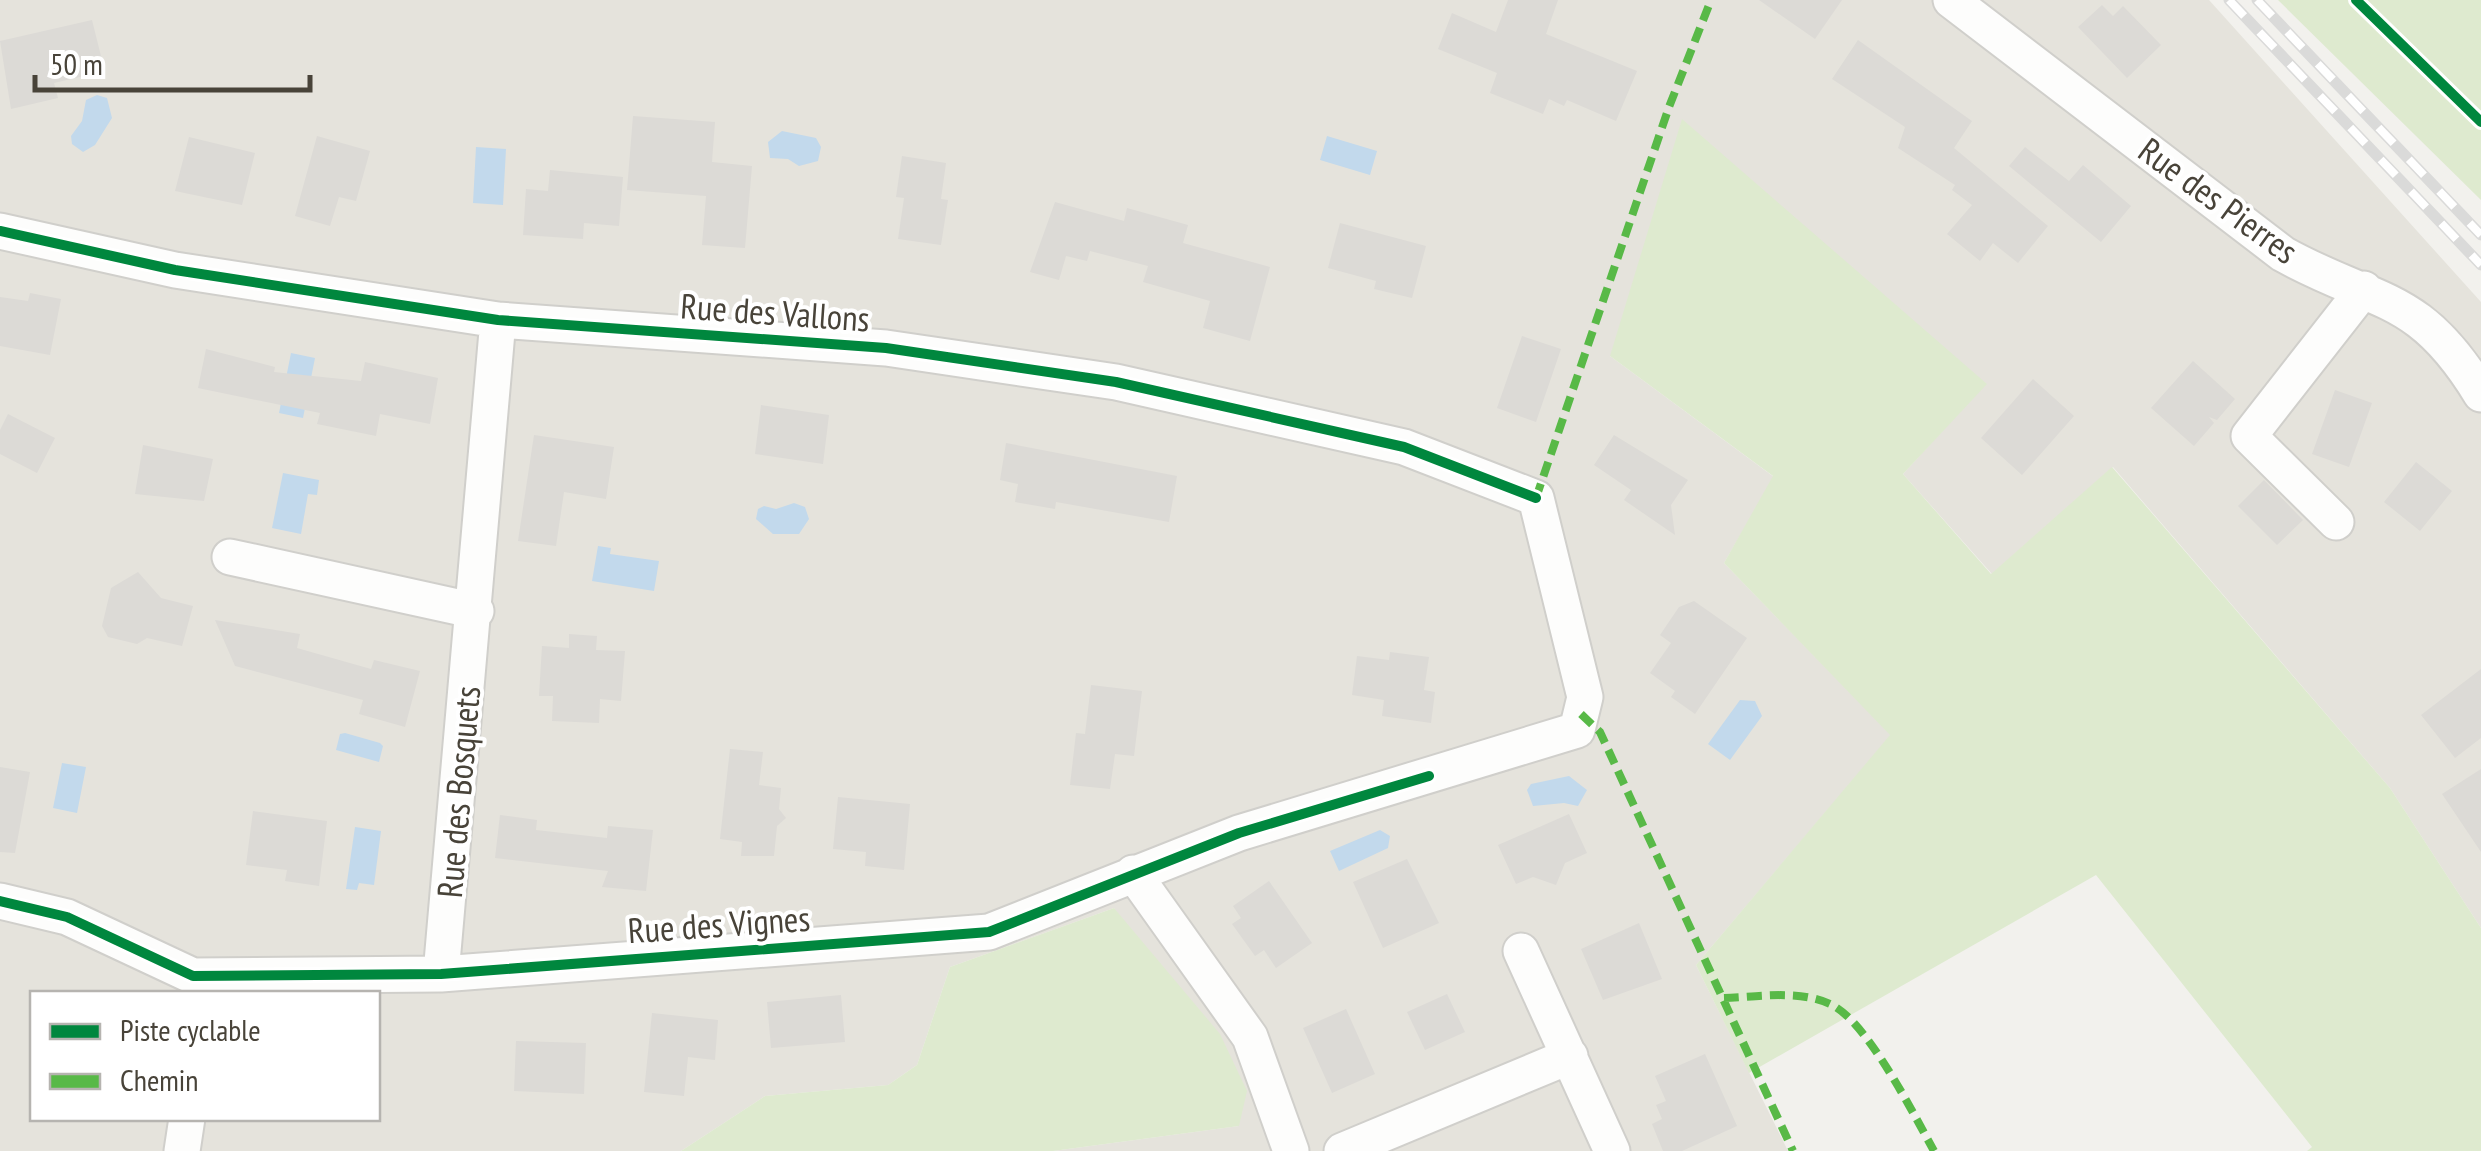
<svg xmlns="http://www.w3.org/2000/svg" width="2481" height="1151" font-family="'PT Sans Narrow',sans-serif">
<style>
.residential{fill:#e5e3dc;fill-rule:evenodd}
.green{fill:#deeacf}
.water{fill:#c2d9ec}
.building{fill:#dcdad6}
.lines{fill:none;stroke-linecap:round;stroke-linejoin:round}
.minor-casing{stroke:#d0cfcb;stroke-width:39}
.minor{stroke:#fdfdfc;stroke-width:35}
.rail-casing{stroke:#dadad9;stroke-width:11}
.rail{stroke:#fff;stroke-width:8;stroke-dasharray:22;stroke-linecap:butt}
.quiet{stroke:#58b947;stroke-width:8;stroke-dasharray:15 8;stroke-linecap:butt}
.cycleway-casing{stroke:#fff;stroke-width:16}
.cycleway{stroke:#00873e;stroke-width:10}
.labels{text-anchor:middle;stroke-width:8;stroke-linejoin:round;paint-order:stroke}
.street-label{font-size:35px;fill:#484339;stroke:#fff}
</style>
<rect width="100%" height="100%" fill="#f2f1ed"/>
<path class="residential" d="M0 0H2209L2481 302V928L2390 788 2113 467 1992 574 1903 474 1986 383 1610 356 1774 477 1724 563 1891 735 1696 965 1788 1151H1053L1239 1126 1114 908 950 967 917 1065 888 1085 765 1096 681 1151H0ZM32 994H378V1118H32Z"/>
<path class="green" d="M2278 0H2481V200Z
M1682 119 1987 384 1903 474 1991 574 2112 467 2390 788 2481 928V1151H2307L2312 1147 2096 875 1749 1073 1696 965 1890 735 1724 563 1773 476 1610 356Z
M1114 908 1220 1034 1247 1091 1239 1126 1053 1151H681L765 1096 888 1085 917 1065 950 967Z"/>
<path class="water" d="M97 95 107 98 112 118 95 145 83 152 72 144 71 136 82 121 86 100Z
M782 131 816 138 821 147 818 161 799 166 788 159 770 158 768 142Z
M1327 136 1377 151 1370 175 1320 160Z
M476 147 506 149 503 205 473 203Z
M291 353 315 358 303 418 279 413Z
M283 473 319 480 317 495 308 494 301 534 272 528Z
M794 503 805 507 809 519 799 534H773L756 519 758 509 764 506 776 509Z
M598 546 611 548 610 554 659 561 654 591 592 581Z
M1740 700 1755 701 1762 716 1730 760 1708 744Z
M345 733 380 743 383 746 379 762 336 750 340 734Z
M62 763 86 767 77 813 53 808Z
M1569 776 1587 790 1578 806 1564 803 1533 806 1527 790 1531 784Z
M355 827 381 831 374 885 359 883 357 890 346 889Z
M1380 830 1390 836 1388 848 1339 871 1330 851Z"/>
<path class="building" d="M1508 0H1558L1546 34 1637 71 1616 121 1567 100 1564 106 1549 99 1543 114 1490 93 1497 73 1438 49 1452 13 1496 32Z
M1759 0H1842L1815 39Z
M2102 5 2113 16 2123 6 2161 45 2127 78 2078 27Z
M92 20 103 64 82 69 84 76 54 83 58 98 11 109 0 41Z
M1858 40 1972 121 1954 148 2048 226 2018 263 1993 243 1980 261 1947 234 1972 205 1952 190 1955 185 1898 148 1905 127 1832 79Z
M633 116 715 122 712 162 752 166 745 248 702 245 706 196 627 190Z
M317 136 370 151 356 201 339 197 330 226 295 216Z
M189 137 255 153 242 205 175 191Z
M2025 147 2069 181 2083 165 2131 206 2101 242 2009 166Z
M902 156 946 163 941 199 948 200 941 245 898 239 904 198 896 197Z
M550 170 623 177 619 226 584 223 583 239 523 235 526 189 548 191Z
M1055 202 1124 221 1127 208 1188 225 1183 243 1270 267 1250 341 1203 328 1210 301 1143 282 1148 266 1090 251 1087 261 1066 256 1059 280 1030 272Z
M1340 223 1426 246 1412 298 1374 289 1376 281 1328 268Z
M30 293 61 299 50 355 0 346V297L28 301Z
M1522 336 1561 349 1536 422 1497 408Z
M206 349 275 367 274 372 361 381 365 362 438 378 430 424 380 414 376 436 317 424 320 413 198 388Z
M2193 361 2235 399 2217 420 2209 417 2214 423 2194 446 2151 408Z
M2033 379 2074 416 2022 475 1981 438Z
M2335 390 2372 403 2349 467 2312 454Z
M761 405 829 415 823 464 755 454Z
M8 414 55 438 37 473 0 454V430Z
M534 435 614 447 606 499 564 492 556 546 518 541Z
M1614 435 1688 480 1671 505 1675 535 1624 500 1631 490 1594 465Z
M1006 443 1177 476 1169 522 1056 502 1055 509 1015 502 1018 484 1000 480Z
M143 445 213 459 204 501 135 494Z
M2416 462 2452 491 2420 531 2384 502Z
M2264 480 2303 520 2277 545 2238 506Z
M138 572 161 598 193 606 182 646 147 638 137 644 108 637 102 626 111 588Z
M1694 601 1747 638 1695 714 1671 697 1675 691 1650 673 1671 643 1660 635 1679 607Z
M215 620 300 634 297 648 371 669 374 660 420 671 405 727 359 714 363 700 235 666Z
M569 634 597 636 596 650 625 651 621 701 600 699 599 723 552 721 553 696H539L542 646 569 648Z
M1390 652 1429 657 1424 690 1435 692 1431 723 1382 716 1384 700 1352 695 1357 656 1389 660Z
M2481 669V738L2455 758 2421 715Z
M1091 685 1142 691 1134 756 1115 754 1110 789 1070 785 1076 733 1085 734Z
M730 749 763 752 759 785 781 788 779 809 786 818 777 826 774 856H741L742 842 720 839Z
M0 767 30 772 15 853 0 852Z
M2481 769V852L2442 794Z
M838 797 910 804 904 870 865 866 866 852 833 849Z
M253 811 327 821 319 886 285 881 287 870 246 865Z
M1569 814 1587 853 1565 863 1556 885 1533 877 1516 884 1498 845Z
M500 815 537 820 536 830 607 838 608 826 653 830 646 891 602 887 608 871 495 858Z
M1407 859 1439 923 1383 948 1353 882Z
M1269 881 1312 943 1276 968 1264 950 1255 956 1232 924 1241 918 1233 906Z
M1639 923 1662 979 1603 1000 1581 949Z
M1447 994 1465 1032 1425 1050 1407 1012Z
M841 995 845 1042 771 1048 767 1002Z
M1346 1009 1375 1074 1332 1093 1303 1028Z
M652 1013 718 1020 715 1060 688 1057 684 1096 644 1092Z
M516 1041 586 1043 584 1094 514 1091Z
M1705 1054 1737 1126 1682 1151H1663L1652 1124 1662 1119 1656 1105 1666 1101 1655 1076Z"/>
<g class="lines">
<defs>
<path id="minor" d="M1951 0 2283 254C2377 306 2418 291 2481 394
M0 231 175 270 498 320 886 348 1116 382 1404 447 1536 498 1585 697 1577 730 1239 833 989 932 441 974 193 976 67 917 0 901
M2336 522 2249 436 2364 289
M230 557 476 611
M1133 873 1250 1037 1291 1151
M1521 951 1612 1151
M441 974 498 320
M182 1151 187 1118
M1342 1151 1570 1056"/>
</defs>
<use href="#minor" class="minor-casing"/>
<use href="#minor" class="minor"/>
<defs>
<path id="rail" d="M2229 0 2481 265
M2257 0 2481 235"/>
</defs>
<use href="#rail" class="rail-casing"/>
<use href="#rail" class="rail"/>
<path class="quiet" d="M1536 498 1669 107 1711 0
M1581 714 1600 732 1793 1151
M1724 998C1758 997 1800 989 1832 1005 1868 1023 1914 1115 1934 1151"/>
<defs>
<path id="cycleway" d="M2356 0 2481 122
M0 231 175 270 498 320 886 348 1116 382 1404 447 1536 498
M0 901 67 917 193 976 441 974 989 932 1239 833 1429 776"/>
</defs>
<use href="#cycleway" class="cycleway-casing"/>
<use href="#cycleway" class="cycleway"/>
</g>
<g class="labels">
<g class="street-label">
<text transform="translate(2218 201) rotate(36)" y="12">Rue des Pierres</text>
<text transform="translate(775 313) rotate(4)" y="12">Rue des Vallons</text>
<text transform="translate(459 792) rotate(-85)" y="12">Rue des Bosquets</text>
<text transform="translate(719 925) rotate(-4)" y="12">Rue des Vignes</text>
</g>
</g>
<rect x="30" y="991" width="350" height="130" fill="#ffffff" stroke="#b6b4b0" stroke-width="2.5"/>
<rect x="50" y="1024" width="50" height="15" fill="#00873e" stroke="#b6b4b0" stroke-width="2.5"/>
<text x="120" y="1041" font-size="30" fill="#484339">Piste cyclable</text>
<rect x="50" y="1074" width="50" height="15" fill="#58b947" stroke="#b6b4b0" stroke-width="2.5"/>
<text x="120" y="1091" font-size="30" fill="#484339">Chemin</text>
<path d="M35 75v15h275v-15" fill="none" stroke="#484339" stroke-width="5"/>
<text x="50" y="75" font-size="30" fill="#484339" stroke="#ffffff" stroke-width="8" paint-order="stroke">50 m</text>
</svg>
